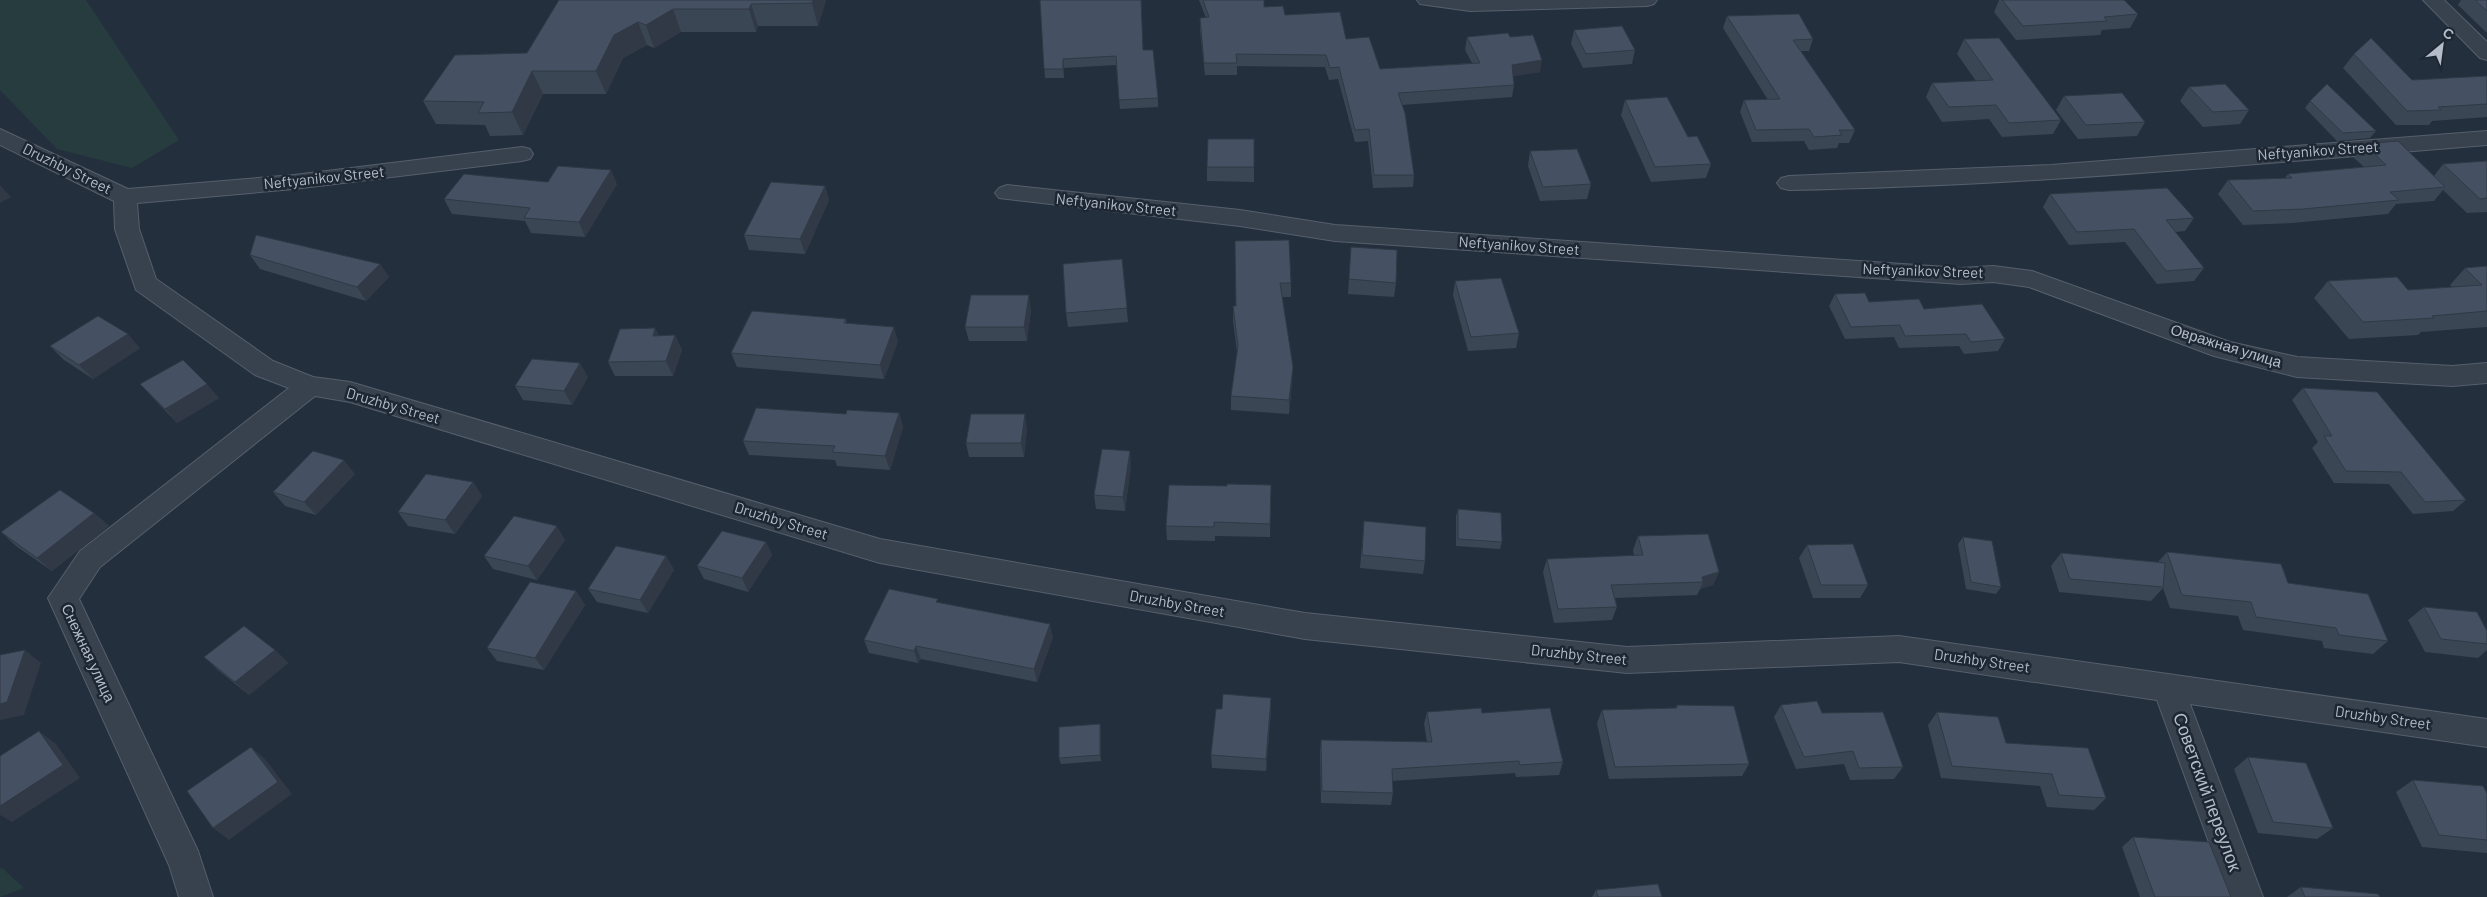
<svg xmlns="http://www.w3.org/2000/svg" width="2487" height="897" font-family="Barlow,sans-serif">
<style>
.green{fill:#263c3f}
.lines{fill:none;stroke-linecap:round;stroke-linejoin:round}
.street-casing{stroke:#565f6c;stroke-width:2}
.street{fill:#38414e;fill-rule:evenodd}
.wall{fill:#3b4654}
.shaded-wall{fill:#303945}
.building{fill:#455162;stroke:#303945}
.labels{text-anchor:middle;stroke-width:5;stroke-linejoin:round;paint-order:stroke}
.street-label{font-size:15px;fill:#b4bcc9;stroke:#1d2633}
.near-street-label{font-size:18px;fill:#b4bcc9;stroke:#1d2633}
</style>
<rect width="100%" height="100%" fill="#242f3e"/>
<path class="green" d="M0 0H86L179 140 132 168 57 149 0 90Z
M2 868 24 888 0 897V869Z"/>
<g class="lines">
<defs>
<path id="street" d="M1417 0H1657L1654 4 1647 6 1470 11 1420 4Z
M2423 0H2444L2487 42V60L2480 58Z
M0 129 128 189 294 175 522 147 530 149 533 154 530 159 522 161 294 189 137 203 139 229 156 279 273 361 313 377 350 382 880 539 1305 613 1627 647 1899 636 2487 719V747L2190 704 2263 897H2229L2157 700 1899 662 1627 673 1305 639 880 563 350 402 315 396 100 567 79 599 198 851 213 897H179L169 865 48 598 80 551 289 388 255 375 136 290 115 229 114 201 0 145Z
M2487 131V145C2254 164 2022 186 1789 190L1781 188 1777 183 1781 178 1789 176 2051 165Z
M1007 185 1240 210 1335 225 1961 268 1993 266 2032 271 2230 342 2297 357 2452 366 2487 363V383L2452 386 2297 377 2214 356 2029 287 1993 282 1961 284 1335 241 1240 226 999 198 995 193 999 188Z"/>
</defs>
<use href="#street" class="street-casing"/>
<use href="#street" class="street"/>
</g>
<path class="wall" d="M559 0H826L818 26H758L756 32H681L654 48 647 45 623 58 606 94H543L523 135 490 136 485 125 436 124 423 101 527 53Z
M1040 0 1143 50 1158 98V107L1120 109 1116 65 1064 68V78H1045Z
M1199 0H1264V7L1346 39 1380 69 1472 63 1465 50 1467 37H1510L1540 72 1513 76 1514 85 1512 97 1402 105 1414 175 1413 187 1373 188 1368 141 1355 142 1338 79 1329 80 1325 67 1237 66V75H1205L1200 30V18H1206Z
M1999 0H2124L2138 14 2130 28 2102 30 2100 35 2016 40 1994 12Z
M2461 0H2487V33L2458 5Z
M1727 16 1813 39 1809 51H1801L1855 130 1849 143H1839L1837 148 1809 150 1804 141 1752 142 1740 112 1744 100H1768L1723 28Z
M1574 30 1635 50 1632 64 1583 68 1571 44Z
M1964 39 2061 120 2053 134 2002 137 1989 119 1942 122 1926 97 1932 83 1976 81 1957 54Z
M2354 54 2412 80 2487 76V117L2432 121 2429 125H2396L2343 68Z
M2189 87 2249 110 2240 124 2203 127 2180 101Z
M2064 96 2145 122 2137 136 2078 139 2056 110Z
M1625 100 1688 137 1711 164 1706 178 1651 182 1621 115Z
M2310 101 2376 131 2370 138 2337 141 2305 108Z
M1254 139V182L1207 181V167Z
M2365 144 2434 176 2443 164 2487 161V212L2467 213 2443 190 2434 201 2396 204 2388 214 2292 223 2243 225 2218 194 2228 180 2285 178 2288 174 2364 167 2354 158Z
M1530 151 1591 184 1587 199 1540 201 1528 166Z
M548 182 617 184 585 237 531 233 525 221 452 214 444 199Z
M825 186 829 200 805 254 749 250 744 235Z
M2050 194 2194 218 2185 231 2175 232 2204 268 2194 281 2157 284 2125 242 2069 245 2043 207Z
M1235 241 1291 283V297H1282L1292 382 1289 414 1231 410V396L1237 352 1233 321V306H1236Z
M1351 247 1396 283 1394 297 1348 294Z
M250 255 380 264 389 277 366 301 260 269Z
M1122 259 1128 322 1068 327 1066 313Z
M2487 266V327L2421 332 2418 335 2349 339 2314 298 2328 281 2408 290 2452 287 2450 285 2465 268Z
M1455 281 1519 333 1516 348 1468 351 1453 295Z
M1835 294 1869 302 1924 309 2005 339 1998 351 1964 354 1959 346 1899 348 1894 337 1845 339 1829 306Z
M1031 309 1027 341H969L965 327Z
M846 319 847 324 898 341 884 379 737 367 731 353Z
M655 328 659 336 675 335 682 350 673 376H615L608 362Z
M50 346 140 348 93 379 64 360Z
M588 377 572 405 523 400 515 386Z
M140 384 219 398 177 423 153 398Z
M2303 388 2466 500 2453 511 2413 514 2389 484 2334 483 2312 448 2318 442 2292 400Z
M899 413 903 427 890 470 837 466 835 460 749 455 743 441 846 414Z
M1027 428 1024 457H969L966 443Z
M1131 465 1125 511 1096 509 1094 495Z
M355 474 316 515 285 506 273 492Z
M473 482 482 496 455 534 408 526 398 512Z
M1271 485 1270 537 1215 536V541L1167 540 1166 526 1227 486Z
M1458 509 1502 542 1500 549 1456 546V516Z
M94 513 109 526 52 571 16 546 1 532Z
M1364 521 1425 561 1423 574 1360 568Z
M1638 536 1719 572 1713 585 1700 589 1697 595 1615 598 1617 607 1612 620 1554 623 1543 572 1547 559 1634 556 1633 550Z
M1963 537 2001 587 1996 594 1966 589 1958 544Z
M565 540 537 580 493 569 484 556Z
M766 542 772 555 748 592 704 579 697 566Z
M1807 545 1868 585 1860 598H1813L1799 558Z
M2167 552 2288 583 2388 641 2373 654 2324 648 2322 641 2243 630 2238 616 2170 608 2163 588 2151 601 2059 592 2051 566 2061 553 2158 562Z
M666 556 674 570 648 613 597 602 588 589Z
M576 591 585 605 544 670 497 661 487 648Z
M939 603 1053 637 1037 682 921 659 918 663 869 653 864 640Z
M2424 607 2487 631V650L2478 658 2425 652 2408 620Z
M275 650 288 663 249 695 218 670 204 657Z
M1677 705 1749 764 1742 776 1609 779 1597 723 1602 710 1675 708Z
M1781 705 1822 713 1903 767 1894 779 1850 780 1844 764 1796 769 1774 717Z
M1222 709 1271 710 1266 771 1212 768 1211 755Z
M1427 712 1482 713 1563 762 1559 775 1516 777 1515 773 1392 781 1393 793 1391 805 1321 803 1320 752 1321 740 1427 742 1424 724Z
M1937 712 2006 743 2106 798 2094 810 2047 807 2040 786 1941 778 1928 725Z
M1100 724 1101 731V761L1061 764 1059 758Z
M2248 757 2333 828 2317 839 2258 833 2234 769Z
M2413 780 2487 840V853L2422 847 2396 792Z
M2133 837 2231 897H2140L2122 847Z
M2301 887 2380 897H2287Z
M1596 890 1662 897H1592Z"/>
<path class="shaded-wall" d="M813 0H826L818 26 812 3Z
M751 4 758 26 756 32 749 9Z
M673 9 681 32 654 48 646 25Z
M638 22 647 45 623 58 606 94 596 71 614 35Z
M1063 59 1064 68V78L1063 69Z
M1542 60 1540 72 1510 77 1512 65Z
M532 71 543 94 523 135 512 112Z
M611 170 617 184 585 237 579 222Z
M0 185 11 197 0 203Z
M825 186 829 200 805 254 800 239Z
M380 264 389 277 366 301 357 287Z
M1029 295 1031 309 1027 341 1024 327Z
M894 327 898 341 884 379 880 365Z
M655 328 662 343 653 336Z
M128 334 140 348 93 379 79 365Z
M675 335 682 350 673 376 666 361Z
M580 363 588 377 572 405 564 391Z
M1293 367 1292 382 1289 414V400Z
M207 384 219 398 177 423 165 409Z
M899 413 903 427 890 470 885 456Z
M1025 414 1027 428 1024 457 1021 443Z
M1130 451 1131 465 1125 511 1123 497Z
M344 460 355 474 316 515 304 502Z
M473 482 482 496 455 534 445 520Z
M94 513 109 526 52 571 37 558Z
M557 526 565 540 537 580 528 566Z
M766 542 772 555 748 592 742 578Z
M666 556 674 570 648 613 640 600Z
M1719 572 1713 585 1700 589 1703 582 1702 577Z
M576 591 585 605 544 670 535 658Z
M1050 624 1053 637 1037 682 1034 669Z
M916 646 921 659 918 663 914 651Z
M25 650 41 663 24 715 0 720V704Z
M275 650 288 663 249 695 235 682Z
M1271 698V710L1266 771V759Z
M1100 724 1101 731V761L1100 755Z
M39 731 56 744 80 778 12 822 0 815V806Z
M251 747 265 759 292 794 229 840 213 828Z"/>
<path class="building" d="M559 0H813L812 3 751 4 749 9H673L646 25 638 22 614 35 596 71H532L512 112 478 113 484 102 423 101 455 55 527 53Z
M1040 0H1141L1143 50H1153L1158 98 1119 100 1116 56 1063 59V69H1044Z
M1203 0H1264V7L1283 6 1285 15 1340 12 1346 39 1369 37 1380 69 1480 63 1467 37 1508 33 1510 37 1533 35 1542 60 1512 65 1514 85 1398 93 1405 113 1414 175H1374L1369 129 1355 130 1339 67 1330 68 1326 55 1236 54 1237 63H1204L1200 18 1209 17Z
M2002 0H2124L2138 14 2104 17 2107 21 2023 26Z
M2475 0H2487V11Z
M1799 14 1813 39 1793 40 1855 130H1839L1842 135 1814 137 1809 129 1756 130 1744 100 1780 99 1727 16Z
M1622 26 1635 50 1586 54 1574 30Z
M1999 38 2061 120 2009 123 1996 105 1949 107 1932 83 1993 80 1964 39Z
M2371 38 2412 80 2487 76V104L2438 107 2441 110 2407 111 2354 54Z
M2225 84 2249 110 2213 112 2189 87Z
M2327 84 2376 131 2343 133 2310 101Z
M2122 93 2145 122 2086 125 2064 96Z
M1667 97 1688 137 1697 136 1711 164 1655 167 1625 100Z
M1208 139H1254V167H1207Z
M2398 141 2445 187 2390 192 2399 200 2303 209 2253 211 2228 180 2292 178 2288 174 2386 165 2365 144Z
M1577 149 1591 184 1543 187 1530 151Z
M2487 161V198L2480 199 2443 164Z
M558 166 611 170 579 222 524 218 530 208 444 199 464 174 548 182Z
M771 182 825 186 800 239 744 235Z
M2167 188 2194 218 2166 220 2204 268 2166 271 2134 229 2077 232 2050 194Z
M256 235 380 264 357 287 250 255Z
M1289 240 1291 283H1280L1293 367 1289 400 1231 396 1238 346 1233 306H1236L1235 241Z
M1351 247 1397 250 1396 283 1349 279Z
M1122 259 1127 308 1066 313 1063 264Z
M2487 266V311L2432 316 2434 318 2363 322 2328 281 2397 277 2408 290 2482 285 2465 268Z
M1501 278 1519 333 1471 337 1455 281Z
M1865 293 1869 302 1919 299 1924 309 1982 304 2005 339 1971 342 1966 334 1905 336 1900 325 1851 327 1835 294Z
M971 295H1029L1024 327H965Z
M752 311 846 319 844 323 894 327 880 365 731 353Z
M98 316 128 334 79 365 50 346Z
M655 328 653 336 675 335 666 361 608 362 620 329Z
M532 359 580 363 564 391 515 386Z
M183 360 207 384 165 409 140 384Z
M2303 388 2377 392 2466 500 2425 502 2401 472 2346 471 2324 436H2332Z
M756 408 846 414 847 410 899 413 885 456 832 452 835 446 743 441Z
M971 414H1025L1021 443H966Z
M1102 449 1130 451 1123 497 1094 495Z
M313 451 344 460 304 502 273 492Z
M426 474 473 482 445 520 398 512Z
M1227 484 1271 485 1270 524 1214 522V527L1166 526 1169 485 1227 486Z
M60 490 94 513 37 558 1 532Z
M1458 509 1501 513 1502 542 1458 539Z
M514 516 557 526 528 566 484 556Z
M1364 521 1426 527 1425 561 1362 555Z
M722 531 766 542 742 578 697 566Z
M1708 534 1719 572 1702 577 1703 582 1611 585 1617 607 1558 609 1547 559 1643 555 1638 536Z
M1963 537 1992 541 2001 587 1971 582Z
M1853 544 1868 585H1821L1807 545Z
M616 546 666 556 640 600 588 589Z
M2167 552 2281 564 2288 583 2368 594 2388 641 2339 635 2336 628 2256 617 2251 602 2182 595Z
M2061 553 2165 563 2163 587 2070 579Z
M530 582 576 591 535 658 487 648Z
M889 589 938 599 936 602 1050 624 1034 669 916 646 914 651 864 640Z
M2424 607 2477 612 2487 631V644L2441 639Z
M244 626 275 650 235 682 204 657Z
M25 650 7 702 0 704V655Z
M1223 694 1271 698 1266 759 1211 755 1216 709H1222Z
M1817 701 1822 713 1883 712 1903 767 1859 768 1853 751 1804 757 1781 705Z
M1677 705 1734 706 1749 764 1615 767 1602 710 1677 708Z
M1481 708 1482 713 1550 708 1563 762 1520 765 1519 761 1392 769 1393 793 1322 791 1321 740 1432 742 1427 712Z
M1937 712 1998 717 2006 743 2088 748 2106 798 2059 795 2052 774 1952 766Z
M1100 724V755L1059 758V727Z
M39 731 63 765 0 806V756Z
M251 747 278 782 213 828 187 791Z
M2248 757 2306 763 2333 828 2273 822Z
M2413 780 2483 786 2487 793V840L2439 835Z
M2133 837 2209 842 2231 897H2155Z
M1658 884 1662 897H1598L1596 890Z
M2301 887 2378 894 2380 897H2305Z"/>
<g class="labels">
<g class="street-label">
<text transform="translate(2318 151) rotate(-4)" y="5">Neftyanikov Street</text>
<text transform="translate(67 169) rotate(26)" y="5">Druzhby Street</text>
<text transform="translate(324 178) rotate(-6)" y="5">Neftyanikov Street</text>
<text transform="translate(1116 205) rotate(6)" y="5">Neftyanikov Street</text>
<text transform="translate(1519 246) rotate(4)" y="5">Neftyanikov Street</text>
<text transform="translate(1923 271) rotate(2)" y="5">Neftyanikov Street</text>
<text transform="translate(2226 346) rotate(17)" y="5">Овражная улица</text>
<text transform="translate(393 406) rotate(16)" y="5">Druzhby Street</text>
<text transform="translate(781 521) rotate(17)" y="5">Druzhby Street</text>
<text transform="translate(1177 604) rotate(10)" y="5">Druzhby Street</text>
<text transform="translate(88 653) rotate(65)" y="5">Снежная улица</text>
<text transform="translate(1579 655) rotate(6)" y="5">Druzhby Street</text>
<text transform="translate(1982 661) rotate(8)" y="5">Druzhby Street</text>
<text transform="translate(2383 718) rotate(8)" y="5">Druzhby Street</text>
</g>
<g class="near-street-label">
<text transform="translate(2207 792) rotate(70)" y="6">Советский переулок</text>
</g>
</g>
<g transform="translate(2442 45) rotate(29)" stroke="#1d2633" stroke-width="4" paint-order="stroke">
<path d="M0-4L9 19L0 12L-9 19Z" fill="#b4bcc9"/>
<text y="-8" font-size="14" font-weight="bold" text-anchor="middle" fill="#b4bcc9">С</text>
</g>
</svg>
